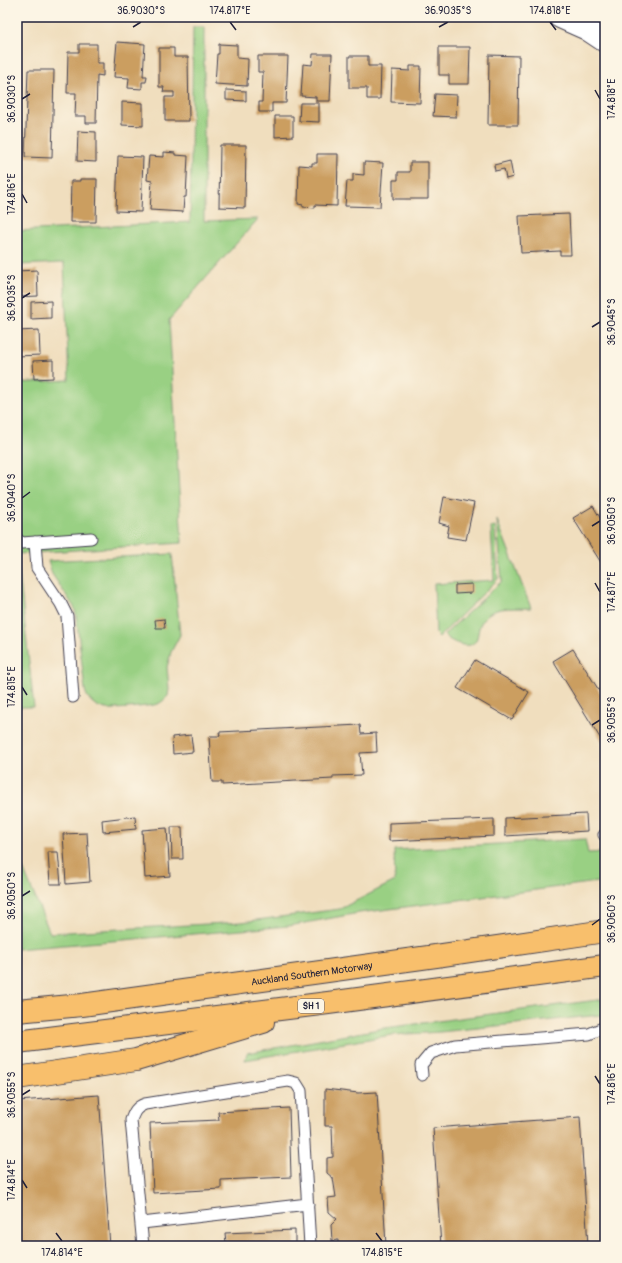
<svg xmlns="http://www.w3.org/2000/svg" width="622" height="1263" font-family="Pangolin,sans-serif">
<style>
.green{fill:#99d083;stroke:#5e795f}
.building{fill:#cb9e61}
.lines{fill:none;stroke-linecap:round;stroke-linejoin:round}
.service-casing{stroke:#413e4f;stroke-width:13}
.tertiary-casing{stroke:#413e4f;stroke-width:24}
.motorway-casing{stroke:#413e4f;stroke-width:24}
.service{stroke:#fff;stroke-width:11}
.tertiary{stroke:#fff;stroke-width:22}
.motorway{stroke:#f8bf6c;stroke-width:22}
.ticks{fill:none;stroke:#22223b;stroke-width:1.5}
.labels{text-anchor:middle;stroke-width:3.5;stroke-linejoin:round;paint-order:stroke}
.shield{fill:#fcf5e5;stroke:#63616e;stroke-width:1}
.shield-label{font-size:9px;font-weight:bold;fill:#22223b}
.street-label{font-size:10px;fill:#22223b;stroke:#fcf5e5}
.neatline{fill:none;stroke:#22223b;stroke-width:1.5}
.ticks-label{font-size:10px;text-anchor:middle;fill:#22223b}
</style>
<rect width="100%" height="100%" fill="#fcf5e5"/>
<filter id="ink" filterUnits="userSpaceOnUse"><feTurbulence type="fractalNoise" baseFrequency=".025" numOctaves="2"/><feDisplacementMap in="SourceGraphic" scale="8" xChannelSelector="R" yChannelSelector="G"/><feConvolveMatrix kernelMatrix="1 2 1 2 8 2 1 2 1" color-interpolation-filters="sRGB"/></filter>
<filter id="wash" filterUnits="userSpaceOnUse"><feTurbulence type="fractalNoise" baseFrequency=".012" numOctaves="4" result="noise"/><feDisplacementMap in="SourceGraphic" scale="16" xChannelSelector="R" yChannelSelector="G"/><feGaussianBlur stdDeviation="0.9" result="paint"/><feColorMatrix in="noise" values="0 0 0 0 0 0 0 0 0 0 0 0 0 0 0 0 0 1.4 0 .05"/><feComposite in="paint" operator="in"/></filter>
<g filter="url(#wash)">
<rect width="100%" height="100%" fill="#f0debe"/>
<path class="green" d="M193 27H204V221L258 219 169 320 182 543 17 554 34 707H17V383L69 380 64 263 17 265V231L190 222Z
M497 520 531 608C511 609 489 604 480 625 478 630 478 636 476 641 476 641 471 645 470 645 463 647 449 641 444 635L502 581Z
M491 527H495L498 579 439 637 436 634 434 584 494 580Z
M172 554 180 635 171 652 167 667 169 689 168 696C165 699 162 702 158 704 152 706 112 710 106 709 95 707 87 700 85 690L76 614 74 607 52 574 48 561Z
M585 839 588 853 605 852V881L359 913 289 926 17 949V854L50 933 242 922 340 909 395 881 394 850Z
M605 999V1014L601 1015 440 1032 392 1035 245 1060 247 1053 385 1028Z"/>
<g id="blocks">
<path class="building" d="M117 42 145 44 143 76H147L146 82H142V89L128 88 129 78 114 77Z
M79 44H97V63H103V76L97 75 96 123H86V116H75L76 93H67L68 52H79Z
M219 44 237 45V58L248 59 247 86 215 84 217 54H219Z
M439 47H470L469 84H449V75H439Z
M159 48H174V57H188L189 121H165V97H174V92H163L164 87H159Z
M313 54H332L330 101H316V97L301 96 303 64 312 65Z
M489 55 519 56 518 125H488Z
M258 56H288L286 103H272V112H259V102H262L263 72H258Z
M349 56H368V66H381L380 99H367V88H349Z
M410 66H421L420 103 391 102 392 70 410 71Z
M28 70H54L52 158 25 157Z
M226 90 246 91V101L226 100Z
M435 94 457 95 456 117 433 116Z
M122 102 143 103V126L122 125Z
M300 103H319V122L299 121Z
M275 116H293V136L275 137Z
M78 131 96 132V162L77 161Z
M220 145H246L245 208 219 207Z
M164 152 175 153V155L188 156 186 197H184L183 212 150 210 152 181 147 180 149 156 164 157Z
M317 154H338L337 206 315 205V208L303 207V205L298 204 299 165 312 166V163H317Z
M118 156 143 157 141 212 116 211Z
M510 161 513 177 506 179 504 169 495 171 494 165Z
M364 162 383 163 380 207 345 206 347 181H353V174L364 175Z
M410 162H428V199H393V180H398V172H410Z
M80 179H97L96 222H70L71 181H80Z
M569 214 571 255H560V251L521 253 519 216Z
M37 270 38 296 17 297V271Z
M51 301V318L31 319V302Z
M39 330 40 355 17 356V331Z
M53 360V378L34 379 33 361Z
M444 497 474 503 466 540 447 537 449 526 439 523Z
M593 506 605 526V569L573 518Z
M472 584V593L455 594V585Z
M164 619 165 628H156L155 620Z
M573 649 605 700V746L553 661Z
M475 660 529 692 512 720 457 688Z
M360 725 361 734 376 733 377 752 360 753 362 775 333 776V779L222 785V782H212L209 736H220L219 732Z
M191 735 193 752 173 754 172 737Z
M586 814 587 831 505 836V818Z
M135 816 136 829 103 832 102 820Z
M494 819V836L389 841V823Z
M171 827H182L183 859H172Z
M167 828 170 876 145 878 142 830Z
M87 833 90 882 66 884 63 834Z
M48 852H58L61 884H50Z
M325 1089 358 1093 377 1092 386 1246H338V1240L332 1241 331 1225 337 1219 329 1212 328 1198 336 1197 333 1178 327 1173V1158L333 1157 332 1126H325Z
M99 1095 110 1246H17V1104H19L18 1101Z
M289 1108 291 1177 221 1180V1189L153 1193 150 1123 219 1120 218 1112Z
M580 1117 588 1246H441L433 1128Z
M295 1230V1246H186V1245L226 1243 225 1233Z"/>
</g>
</g>
<g filter="url(#ink)">
<use href="#blocks" fill-opacity="0" stroke="#413e4f" stroke-width="1"/>
<g class="lines">
<defs>
<path id="service" d="M17 539 22 543 91 538
M35 542 37 568 61 604 67 616 73 697
M604 835H605
M422 1075 421 1065 431 1053 455 1045 589 1034 605 1027
M142 1223 308 1204
M143 1246 131 1120C134 1112 136 1107 145 1104L288 1081 296 1083 301 1091 310 1246"/>
<path id="tertiary" d="M560 17 587 29 605 41"/>
<g id="motorway">
<path id="s1" d="M17 1011 82 1005 436 956 605 931"/>
<path d="M17 1042 328 1003 605 966"/>
<path d="M17 1078 136 1060 263 1022"/>
</g>
</defs>
<use href="#service" class="service-casing"/>
<use href="#tertiary" class="tertiary-casing"/>
<use href="#motorway" class="motorway-casing"/>
<use href="#service" class="service"/>
<use href="#tertiary" class="tertiary"/>
<use href="#motorway" class="motorway"/>
</g>
</g>
<path class="ticks" d="M230 22 236 30M550 22 556 30M133 27 141 22M439 27 448 22M595 90 600 99M22 99 30 94M22 194 27 203M22 298 30 293M592 327 600 322M22 498 30 492M592 526 600 521M595 583 600 592M22 687 27 695M592 725 600 720M22 896 30 891M592 925 600 919M595 1076 600 1084M22 1095 30 1090M22 1180 27 1188M56 1233 62 1241M376 1233 382 1241"/>
<g class="labels">
<rect class="shield" x="298" y="999" width="26" height="14" rx="3"/>
<g class="shield-label">
<text x="311" y="1009">SH 1</text>
</g>
<g class="street-label">
<text dy="4" stroke="none"><textPath href="#s1" startOffset="297">Auckland Southern Motorway</textPath></text>
</g>
</g>
<rect width="622" height="1263" fill="none" stroke="#fcf5e5" stroke-width="44"/>
<rect x="22" y="22" width="578" height="1219" class="neatline"/>
<g class="ticks-label">
<text x="141" y="14">36.9030°S</text>
<text x="230" y="14">174.817°E</text>
<text x="448" y="14">36.9035°S</text>
<text x="550" y="14">174.818°E</text>
<text transform="translate(611 99) rotate(-90)" y="4">174.818°E</text>
<text transform="translate(11 99) rotate(-90)" y="4">36.9030°S</text>
<text transform="translate(11 194) rotate(-90)" y="4">174.816°E</text>
<text transform="translate(11 298) rotate(-90)" y="4">36.9035°S</text>
<text transform="translate(611 322) rotate(-90)" y="4">36.9045°S</text>
<text transform="translate(11 498) rotate(-90)" y="4">36.9040°S</text>
<text transform="translate(611 521) rotate(-90)" y="4">36.9050°S</text>
<text transform="translate(611 592) rotate(-90)" y="4">174.817°E</text>
<text transform="translate(11 687) rotate(-90)" y="4">174.815°E</text>
<text transform="translate(611 720) rotate(-90)" y="4">36.9055°S</text>
<text transform="translate(11 896) rotate(-90)" y="4">36.9050°S</text>
<text transform="translate(611 919) rotate(-90)" y="4">36.9060°S</text>
<text transform="translate(611 1084) rotate(-90)" y="4">174.816°E</text>
<text transform="translate(11 1095) rotate(-90)" y="4">36.9055°S</text>
<text transform="translate(11 1180) rotate(-90)" y="4">174.814°E</text>
<text x="62" y="1256">174.814°E</text>
<text x="382" y="1256">174.815°E</text>
</g>
</svg>
